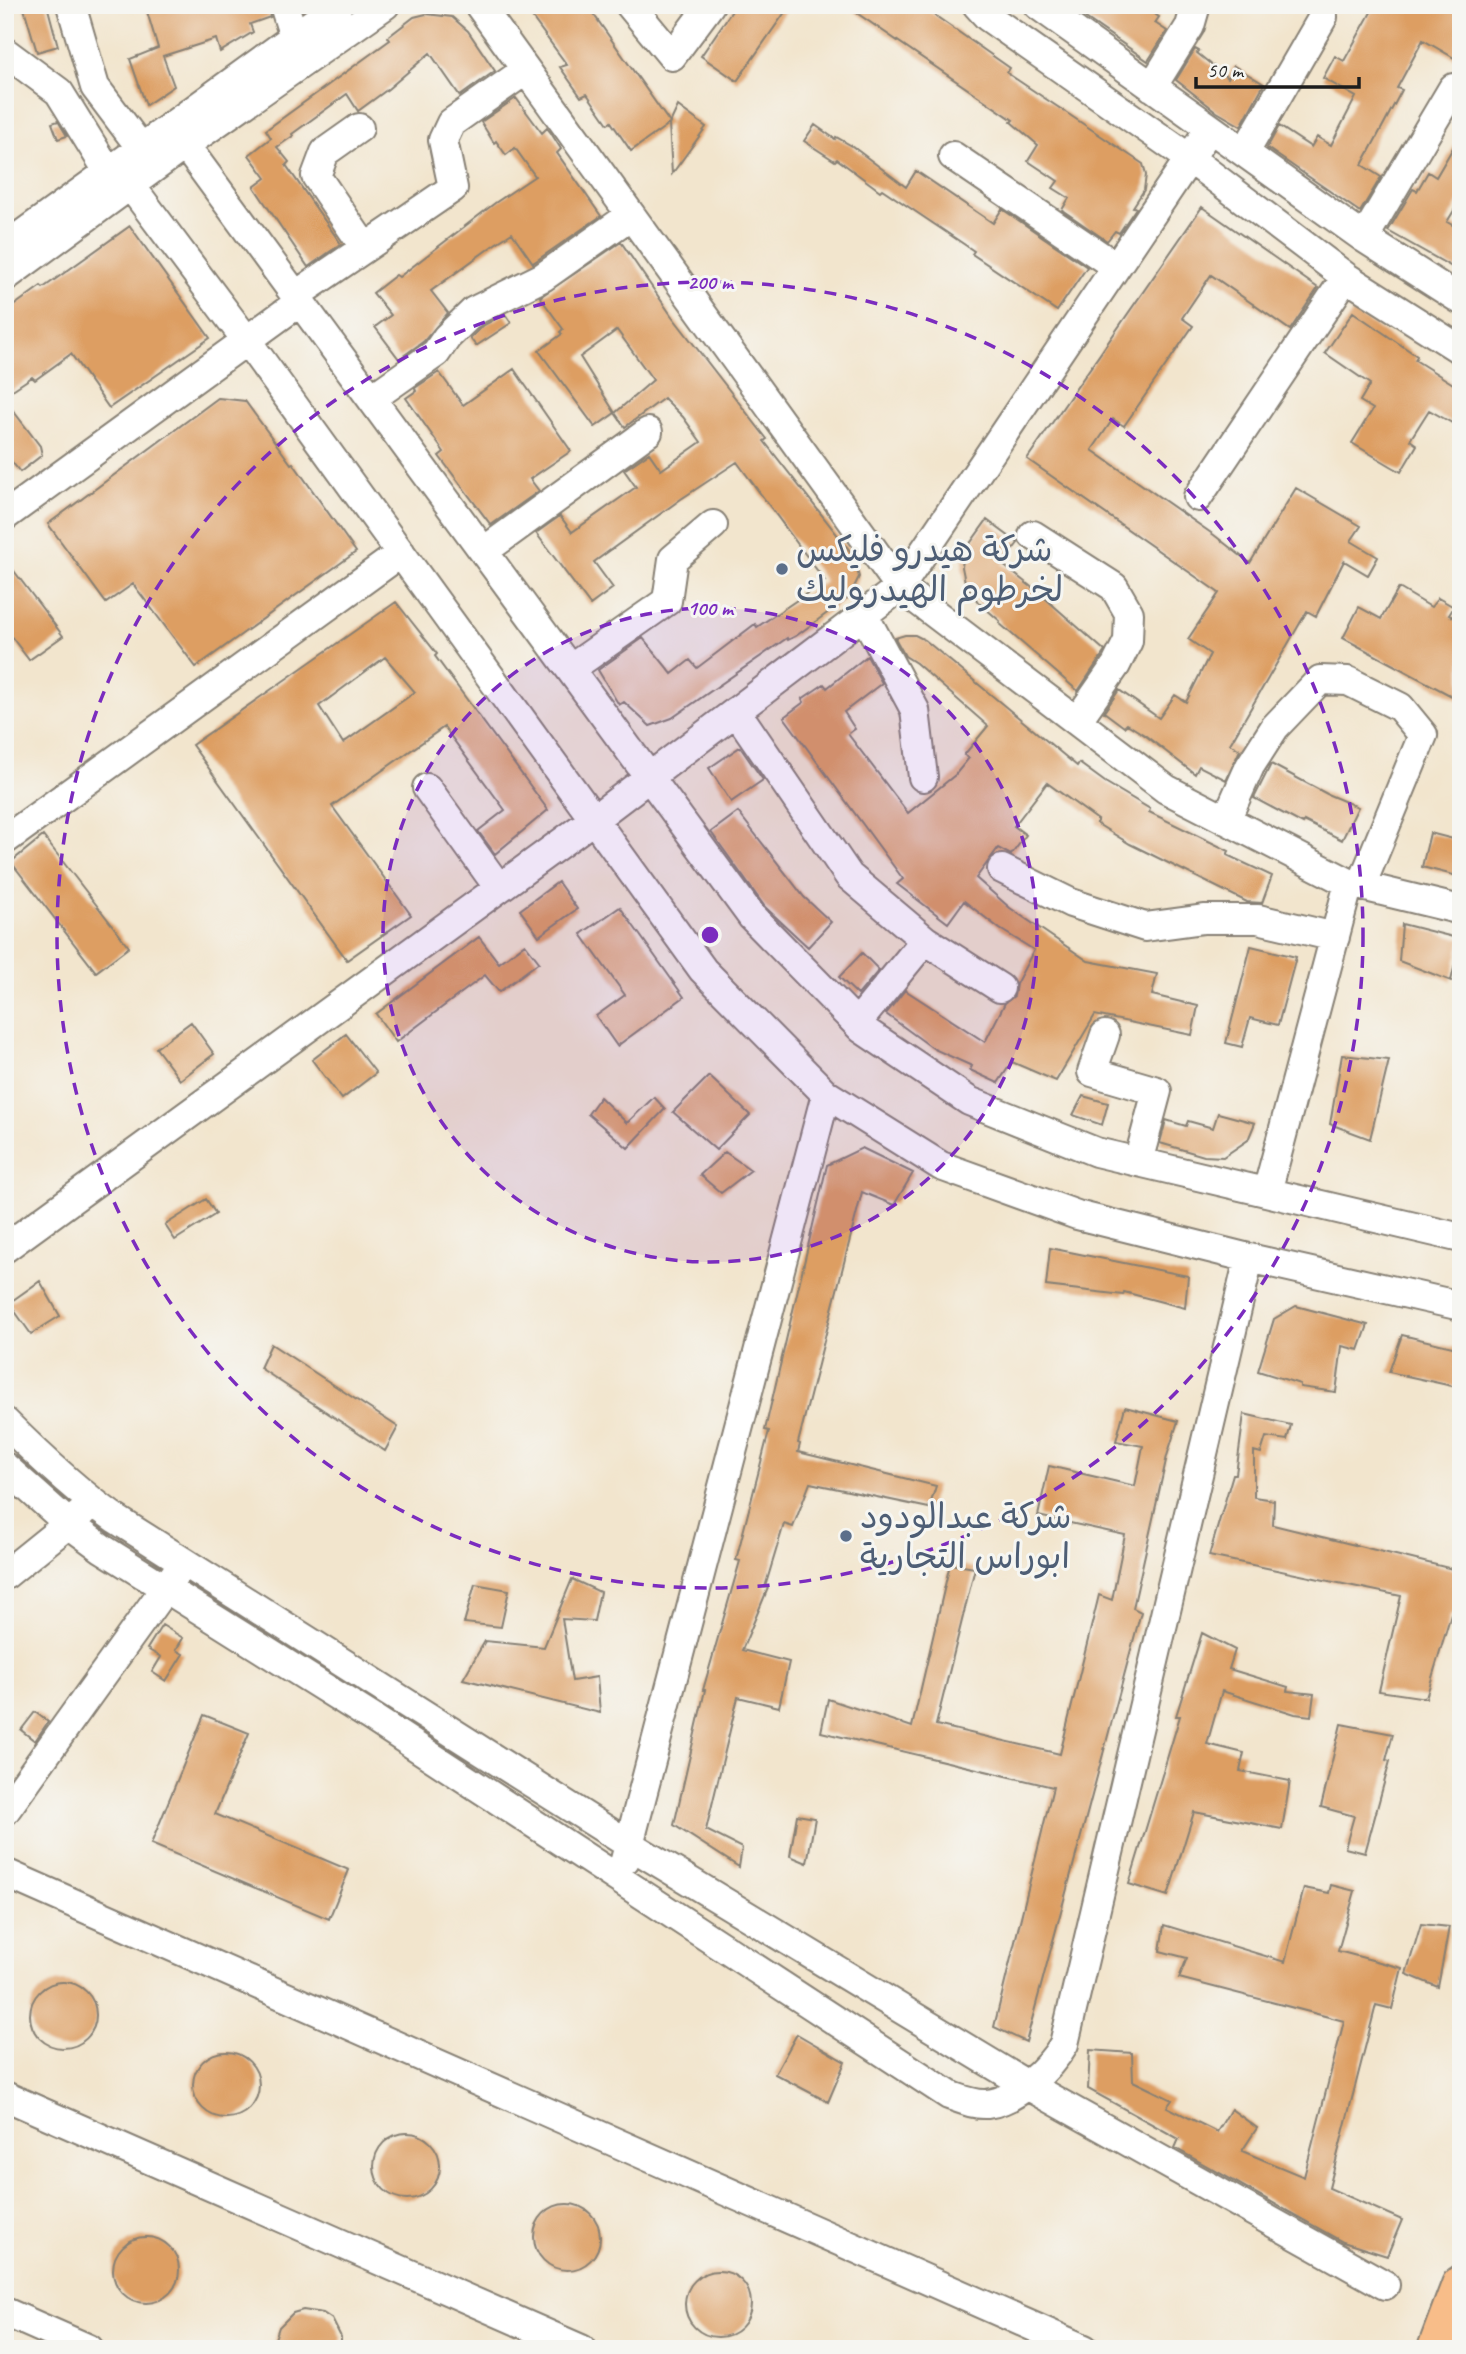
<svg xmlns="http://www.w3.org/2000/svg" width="1466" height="2354" font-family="Caveat,'Playpen Sans Arabic',sans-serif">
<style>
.building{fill:#dd9e62;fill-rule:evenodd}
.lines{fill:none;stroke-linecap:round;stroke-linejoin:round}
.minor-casing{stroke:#878074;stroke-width:32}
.highway-casing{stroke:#878074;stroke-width:42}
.minor{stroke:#fff;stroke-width:28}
.highway{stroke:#f8bd89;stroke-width:38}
.ring{fill:none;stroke:#7b2cbf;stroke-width:3.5;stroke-dasharray:12 9}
.service-dot{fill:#5c6f8a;stroke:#f6f6f2;stroke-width:2.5}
.labels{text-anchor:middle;stroke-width:6;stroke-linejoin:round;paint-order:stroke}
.service-label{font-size:35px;fill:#4e5e75;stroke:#f6f6f2;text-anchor:start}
.centre{fill:#7b2cbf;stroke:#f6f6f2;stroke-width:3.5}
.ring-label{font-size:21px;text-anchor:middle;font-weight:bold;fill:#7b2cbf;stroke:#f6f6f2;stroke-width:6;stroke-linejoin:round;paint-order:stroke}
</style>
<rect width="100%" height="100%" fill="#f6f6f2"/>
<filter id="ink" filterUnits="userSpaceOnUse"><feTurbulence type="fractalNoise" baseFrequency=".0143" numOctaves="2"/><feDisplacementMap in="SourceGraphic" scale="14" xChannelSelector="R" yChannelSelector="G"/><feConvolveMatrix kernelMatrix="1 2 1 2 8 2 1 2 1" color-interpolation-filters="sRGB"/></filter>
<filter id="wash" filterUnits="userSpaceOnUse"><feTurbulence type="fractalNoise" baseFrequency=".00686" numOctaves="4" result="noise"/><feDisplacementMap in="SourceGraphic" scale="28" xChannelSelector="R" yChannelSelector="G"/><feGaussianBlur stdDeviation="1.57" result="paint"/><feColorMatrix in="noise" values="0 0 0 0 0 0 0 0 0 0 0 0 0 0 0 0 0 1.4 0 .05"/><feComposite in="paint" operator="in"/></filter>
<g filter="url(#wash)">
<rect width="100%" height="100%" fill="#f2e5cd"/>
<g id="blocks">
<path class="building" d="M23 5H47L58 46 37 52Z
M145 5H268L270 17 250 24 253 32 220 52 216 39 163 56 174 86 146 105 130 59 158 48Z
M523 5H587L670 123 678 106 706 127 672 174 669 124 631 151 611 122 608 124 587 94 581 97 560 67 567 65Z
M736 5H790L737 81 701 56Z
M845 5H920L1010 68 1007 73 1143 164 1146 175 1144 190 1133 207 1136 208 1119 233 1115 231 1107 241 1062 210 1069 198 1053 188 1058 181 1028 161 1038 145 1011 122 1013 120Z
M1067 5H1141L1159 17 1155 23 1167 31 1148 61Z
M1375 5H1453L1461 10V62L1423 40 1397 88 1402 90 1362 165 1381 177 1360 212 1267 148 1279 126 1311 147 1317 137 1331 145 1356 97 1323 78 1335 56 1344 61Z
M426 14 452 17 468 31 495 71 460 96 430 53 388 89 358 111 347 94 292 134 293 136 277 147 289 162 286 165 341 244 308 267 254 187 266 178 249 155 271 138 266 130 390 40 388 37 414 17Z
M1195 49 1199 51 1197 53 1228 78 1234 66 1264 84 1241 126 1217 112 1176 80Z
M516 98 542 133 547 128 551 133 561 149 557 153 601 216 533 263 512 233 495 244 431 291 448 313 424 341 399 359 375 327 391 315 373 293 396 275 399 277 495 203 535 176 515 148 506 155 496 141 494 143 481 122Z
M58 121 67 136 58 139 52 123Z
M815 125 835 139 836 137 852 146 906 187 916 171 993 223 1002 209 1087 267 1057 311 972 254 974 251 882 189 880 191 837 159 835 161 804 141Z
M1461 134V199L1447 222 1461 230V272L1388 231 1413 189 1417 191 1428 172 1436 177Z
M1202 207 1318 288 1290 330 1211 275 1182 318 1193 326 1124 426 1113 419 1092 450 1214 535 1250 563 1296 488 1361 526 1351 541 1378 557 1368 575 1344 561 1316 616 1307 611 1230 744 1240 750 1226 780 1199 766 1195 774 1146 736 1127 724 1124 727 1104 712 1119 690 1159 718 1175 695 1186 702 1210 654 1188 639 1219 593 1027 459Z
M130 226 210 338 109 408 71 354 35 380 32 377 5 395V312L41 286 43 288Z
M621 242 671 315 767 439 764 441 853 555 859 577 849 597 796 636 788 640 787 638 672 718 650 726 624 702 619 705 598 670 643 638 672 674 690 660 697 668 755 624 757 627 825 581 737 462 681 499 594 562 613 588 590 605 536 533 560 516 572 532 636 487 624 470 649 453 661 470 701 442 683 417 664 398 625 427 615 413 595 427 539 351 562 334 560 332 563 329 540 297ZM617 330 653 380 615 413 580 357Z
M1353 312 1417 356 1415 360 1461 389V428L1429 410 1410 440 1417 445 1401 472 1352 443 1373 409 1360 401 1370 384 1325 353Z
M505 314 511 323 476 346 470 338 484 325Z
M514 369 571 451 530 479 539 491 491 525 439 456 444 452 406 398 416 391 415 388 439 372 463 405Z
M218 398 245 401 291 464 293 463 356 552 196 667 133 584 106 603 48 524Z
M5 400 40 446 42 455 20 472 5 453Z
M987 520 1018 543 1002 564 1039 593 1105 651 1078 691 999 623 1000 621 978 602 965 582 962 567 964 552Z
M5 559 63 636 29 660 5 628Z
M1399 588 1431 607 1438 598 1454 607 1449 615 1461 621V701L1343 638 1359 607 1381 619Z
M396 602 437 654 435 656 548 810 495 854 478 831 505 810 444 727 332 806 411 915 347 960 192 745ZM385 657 415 692 343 743 319 706Z
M905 635H915L925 640 1077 766 1079 763 1105 782 1150 809 1149 812 1229 851 1227 855 1272 876 1262 903 1247 902 1130 844 1096 823 1098 820 1047 783 1014 826 1026 835 1011 855 998 848 976 878 1010 908 1088 961 1157 974 1152 995 1198 1006 1192 1035 1095 1015 1056 1081 1012 1062 998 1083 970 1070 972 1066 934 1049 886 1014 905 990 985 1042 1005 1003 1014 996 1016 984 1034 950 1000 929 964 901 948 923 897 884 903 879 784 717 804 702 802 699 824 684 827 688 867 656 882 683 844 712 855 729 848 734 908 813 955 775 969 758 964 755 988 726 916 663 905 656 895 638Z
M740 747 763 780 731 802 709 768Z
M1271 764 1327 794 1358 807 1342 840 1304 821 1303 824 1254 798Z
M738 812 804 897 831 922 808 947 765 907 711 832Z
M1430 833 1461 841V877L1422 867Z
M43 836 129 947 96 972 11 862Z
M558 882 577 909 539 936 520 910Z
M620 907 684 997 617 1046 596 1016 625 995 581 934Z
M1402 924 1461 939 1451 981 1399 961Z
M479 937 499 963 525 944 539 962 499 992 485 975 396 1042 376 1014Z
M1251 946 1296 957 1278 1025 1250 1018 1242 1047 1226 1043Z
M862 953 879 970 858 995 839 977Z
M191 1022 214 1054 180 1080 156 1048Z
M346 1034 376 1073 342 1099 312 1060Z
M1342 1055 1389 1060 1370 1139 1330 1124Z
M709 1076 750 1115 716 1150 673 1112Z
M1083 1096 1108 1103 1102 1125 1073 1115Z
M600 1097 627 1123 654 1097 665 1109 628 1148 588 1114Z
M1218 1113 1255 1123 1248 1140 1223 1157 1204 1156 1160 1143 1166 1120 1186 1126 1188 1121 1213 1128Z
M862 1148 913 1173 894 1205 862 1192 798 1443 800 1444 798 1452 936 1486 929 1508 810 1483 793 1527 784 1524 765 1587 768 1588 742 1650 789 1662 779 1707 738 1697 706 1830 742 1848 739 1867 674 1825 705 1690H703L740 1561 736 1560 769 1431 765 1430 827 1165Z
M725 1152 751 1170 721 1193 700 1175Z
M206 1199 216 1214 175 1240 165 1225Z
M1050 1248 1188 1276 1185 1308 1124 1292 1123 1295 1046 1286Z
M40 1281 60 1316 31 1334 9 1303Z
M1296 1306 1368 1325 1359 1350 1342 1346 1336 1392 1300 1387V1384L1258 1371 1274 1319Z
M1402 1335 1461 1349V1388L1389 1372Z
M271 1344 398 1427 385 1451 260 1368Z
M1125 1407 1178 1421 1167 1456 1133 1608 1141 1612 1026 2042 994 2027 1053 1787 821 1732 828 1699 912 1727 950 1564 975 1568 936 1725 1060 1754 1099 1595 1112 1600 1125 1535 1038 1516 1049 1466 1135 1486 1143 1446 1116 1441Z
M1244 1414 1291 1425 1287 1440 1266 1437 1261 1453 1254 1451V1497L1274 1500 1273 1525 1461 1571V1616L1451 1614 1426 1698 1379 1691 1401 1596 1209 1556 1233 1474H1236Z
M572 1579 600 1592 594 1621 562 1619 572 1681 597 1677 600 1713 463 1679 485 1641 544 1647Z
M475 1584 509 1590 501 1627 464 1623Z
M162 1625 183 1638 176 1650 183 1654 166 1681 152 1672 161 1657 147 1649Z
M1202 1633 1235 1650 1229 1669 1288 1687 1287 1691 1314 1694 1311 1716 1295 1714 1222 1691 1207 1744 1244 1753 1240 1771 1290 1781 1282 1829 1194 1812 1168 1896 1129 1884 1180 1716H1176Z
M35 1712 48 1722 35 1741 21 1730Z
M204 1715 249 1733 215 1814 349 1870 329 1919 151 1844Z
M1341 1724 1393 1734 1386 1760 1390 1761 1365 1853 1345 1848 1354 1816 1321 1807Z
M797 1815 815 1818 807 1863 790 1856Z
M1331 1885 1355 1891 1338 1951 1402 1968 1392 2009 1376 2005 1329 2188 1402 2220 1387 2256 1343 2242 1175 2148 1179 2139 1088 2089 1090 2050 1132 2053 1133 2081 1172 2100 1167 2107 1217 2132 1231 2109 1257 2128 1242 2151 1304 2177 1344 2021 1179 1978 1187 1958 1160 1951 1164 1925 1285 1962 1304 1888 1329 1893Z
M1421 1924 1449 1927 1438 1987 1406 1974Z
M30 2015a33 33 0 1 1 66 0a33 33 0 1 1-66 0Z
M797 2034 845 2062 828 2102 775 2074Z
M193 2085a33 33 0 1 1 66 0a33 33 0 1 1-66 0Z
M374 2166a33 33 0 1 1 66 0a33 33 0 1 1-66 0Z
M534 2237a33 33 0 1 1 66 0a33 33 0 1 1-66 0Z
M113 2270a33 33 0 1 1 66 0a33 33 0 1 1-66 0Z
M685 2304a33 33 0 1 1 66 0a33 33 0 1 1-66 0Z
M303 2310 323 2313 332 2319 341 2337V2349H276L275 2339 279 2327 293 2313Z"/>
</g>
</g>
<g filter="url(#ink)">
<use href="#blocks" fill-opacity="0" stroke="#878074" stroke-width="2"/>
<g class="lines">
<defs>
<path id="minor" d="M71 5 95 87 141 148
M284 5 294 37
M479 5 900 587 1166 789 1349 883 1461 910
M630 5 672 56 710 5
M977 5 988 17 1189 158 1346 277 1461 350
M1038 5 1364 238 1461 300
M5 52 59 92 108 171
M1152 87 1190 26 1196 5
M171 126 752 917 862 1029 969 1101 1096 1152 1461 1238
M359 128 325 152 316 176 365 248
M1245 152 1323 17
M953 156 1115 266
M116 166 247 341 703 970 826 1094 941 1166 1077 1215 1249 1258 1461 1306
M1364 238 1453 88
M5 247 338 5
M5 277 185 145 385 5
M296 295 453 188 443 140 451 123 526 70
M372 398 436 353 447 337 474 311 543 277 631 215
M1198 497 1346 277
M5 516 301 301
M1033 535 1114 587 1129 613 1128 641 1116 665 1077 721
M484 551 648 432
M864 615 915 710 923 777
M570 669 667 601 673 559 713 525
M736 711 849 876 925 940 1000 988
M427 788 499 888
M1226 820 1250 766 1275 727 1320 680 1348 681 1400 707 1423 735 1361 886
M5 840 401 553
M1002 869 1071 903 1145 927 1204 919H1258L1335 937
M857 1023 925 940
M1105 1035 1092 1072 1157 1091 1138 1162
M1267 1192 1349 883
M5 1248 594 819 900 587 1210 128
M5 1422C40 1457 76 1491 116 1519L630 1845 1027 2085 1385 2285
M5 1467 69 1524 103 1549 371 1717 949 2095C961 2099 974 2105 987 2104 1016 2101 1050 2068 1064 2044L1249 1258
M5 1575 83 1512
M5 1811 176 1573
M625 1860 826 1094
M5 1873 1084 2349
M5 2096 581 2349
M5 2312 89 2349"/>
<path id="highway" d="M1437 2349 1461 2285"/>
</defs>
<use href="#minor" class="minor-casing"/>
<use href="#highway" class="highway-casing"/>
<use href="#minor" class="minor"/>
<use href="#highway" class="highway"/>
</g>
</g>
<circle cx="710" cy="935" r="327" fill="#7b2cbf" fill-opacity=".12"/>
<g class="ring">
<circle cx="710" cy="935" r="327"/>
<circle cx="710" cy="935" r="653"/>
</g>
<g class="service-dot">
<circle cx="782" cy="569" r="7"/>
<circle cx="846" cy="1536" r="7"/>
</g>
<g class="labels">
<g class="service-label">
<text x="796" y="561">شركة هيدرو فليكس<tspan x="796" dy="40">لخرطوم الهيدروليك</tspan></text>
<text x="860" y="1528">شركة عبدالودود<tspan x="860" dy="40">ابوراس التجارية</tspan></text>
</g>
</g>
<circle cx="710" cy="935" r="10" class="centre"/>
<g class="ring-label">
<text x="710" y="289">200 m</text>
<text x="710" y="615">100 m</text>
</g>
<rect width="1466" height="2354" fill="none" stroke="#f6f6f2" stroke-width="28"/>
<path d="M1196 77v10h163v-10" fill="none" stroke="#1c1c1c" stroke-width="3.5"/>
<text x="1207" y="77" font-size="21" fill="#1c1c1c" stroke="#f6f6f2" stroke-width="5" paint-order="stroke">50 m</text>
</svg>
